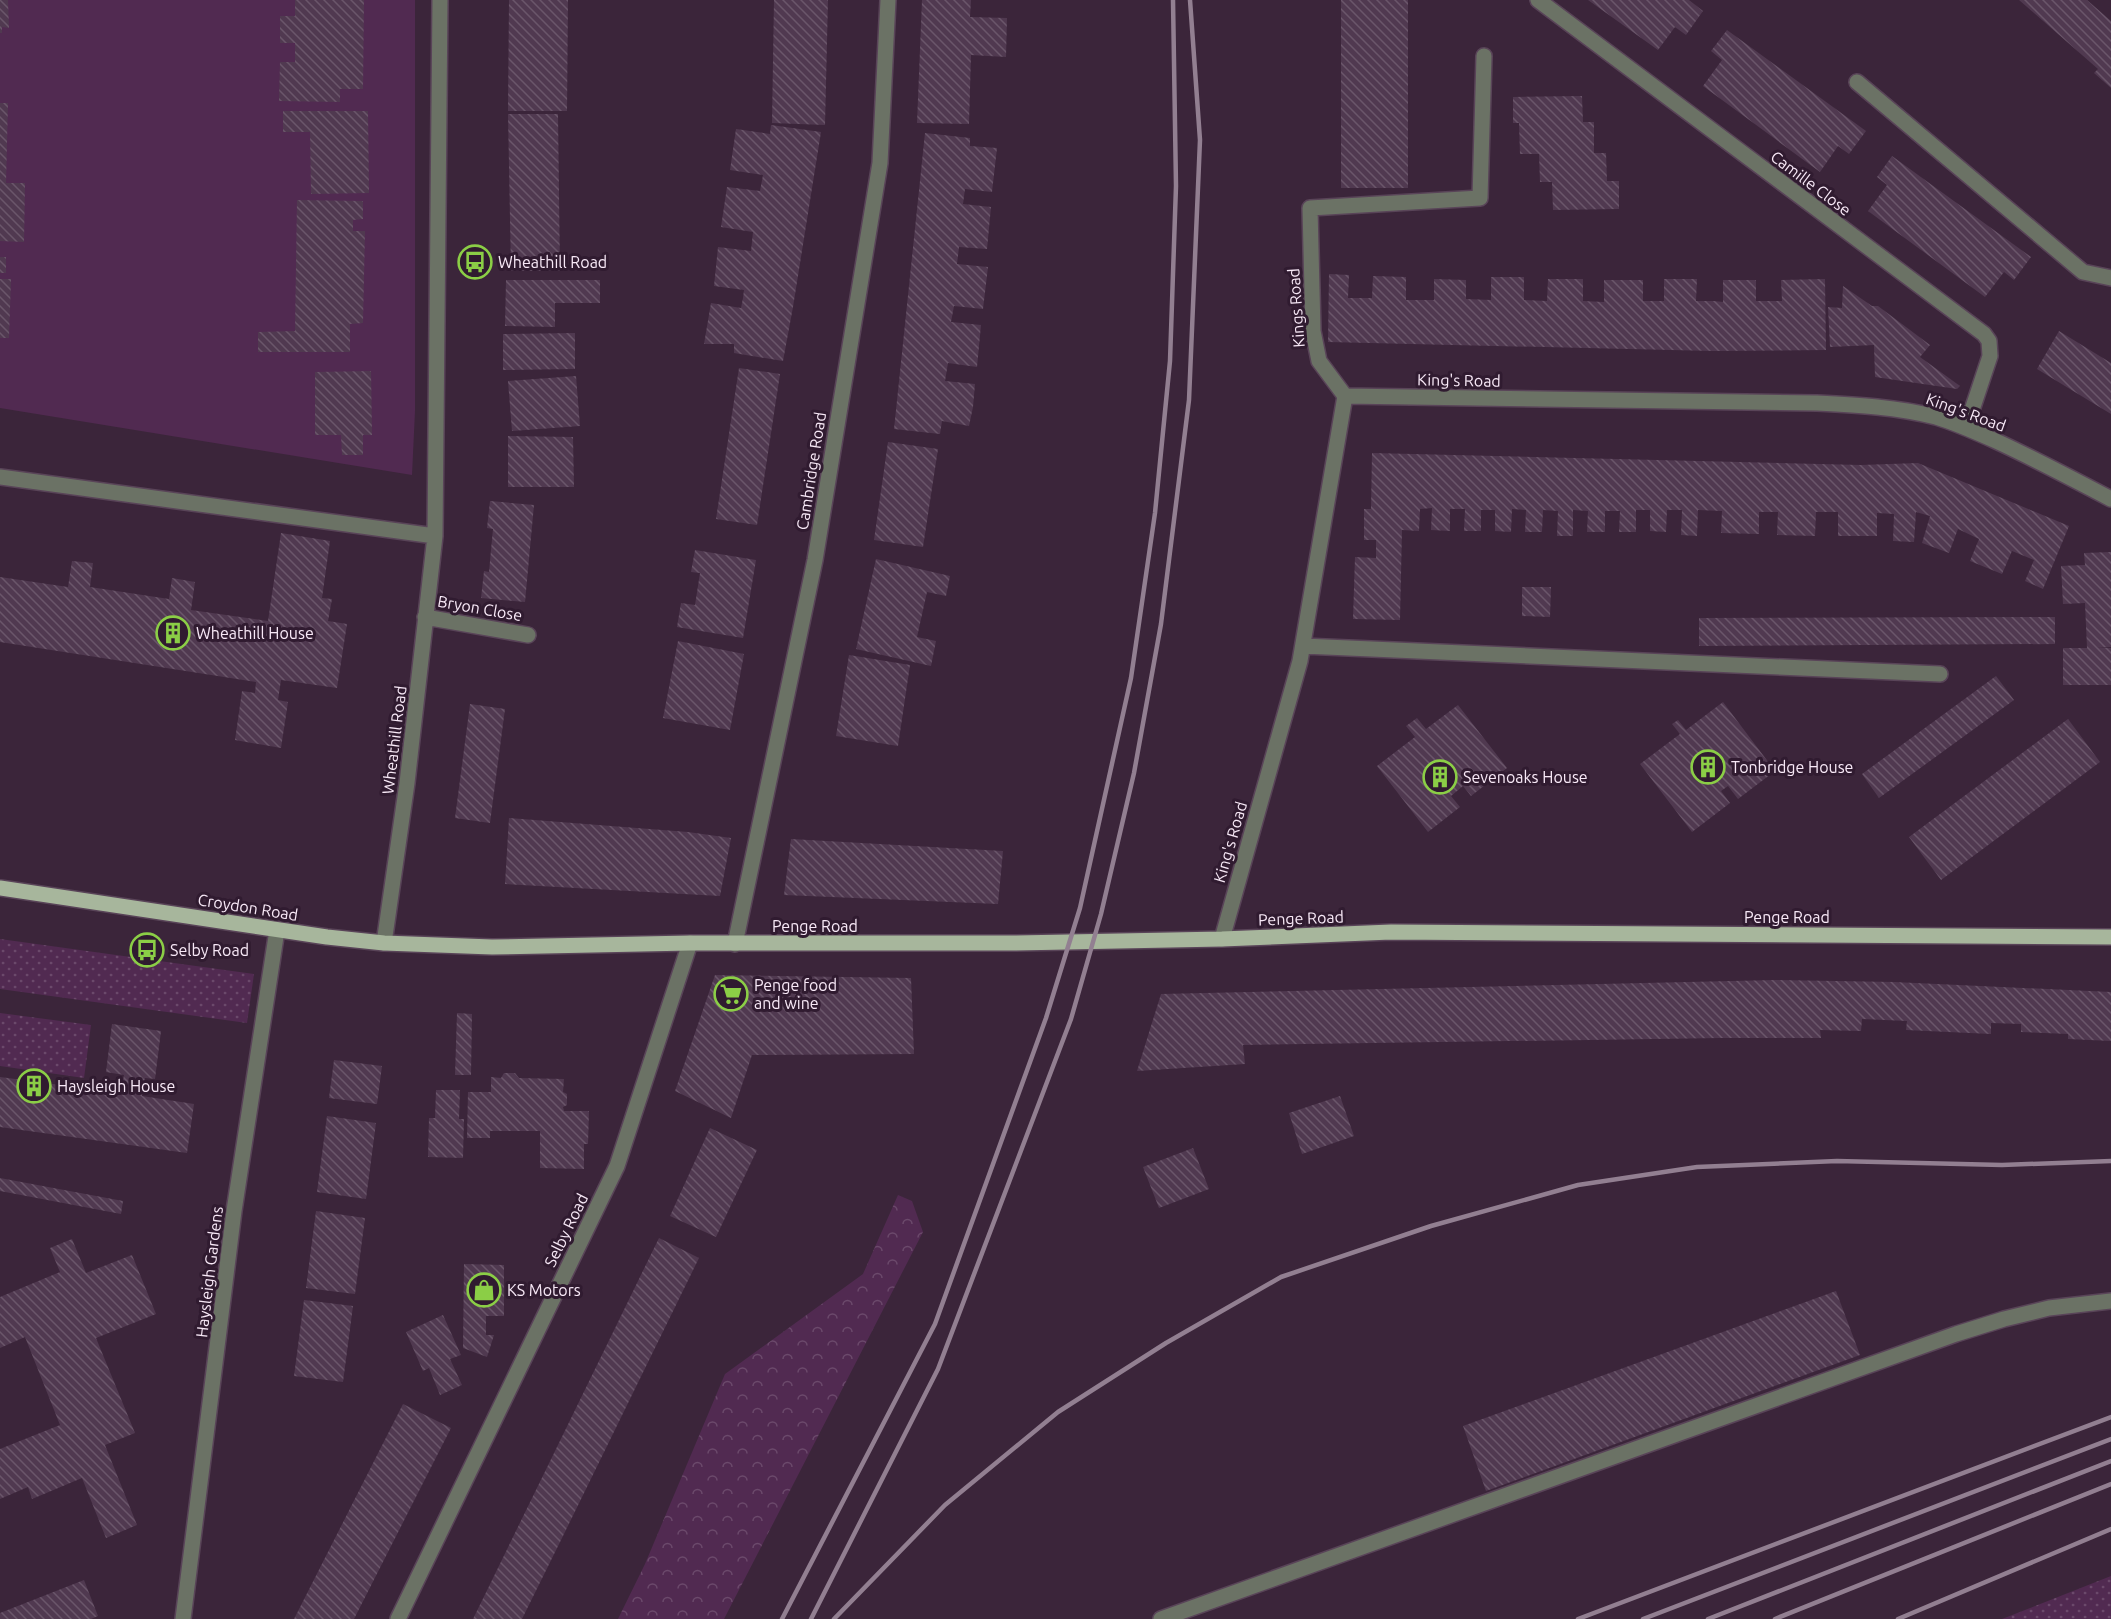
<svg xmlns="http://www.w3.org/2000/svg" width="2111" height="1619" font-family="Ubuntu,sans-serif">
<style>
.grass{fill:url(#grass-dots)}
.forest{fill:url(#forest-crowns)}
.green{fill:#512a51}
.building{fill:url(#building-back-hatch)}
.lines{fill:none;stroke-linecap:round;stroke-linejoin:round}
.minor-casing{stroke:#594458;stroke-width:18}
.major-casing{stroke:#594458;stroke-width:18}
.minor{stroke:#6b7265;stroke-width:15}
.major{stroke:#a7b69c;stroke-width:15}
.rail{stroke:#927f91;stroke-width:4.5}
.labels{text-anchor:middle;stroke-width:6;stroke-linejoin:round;paint-order:stroke}
.street-label{font-size:16px;fill:#f8e9f7;stroke:#301b30}
.poi-label{font-size:16px;fill:#f8e9f7;stroke:#301b30;text-anchor:start}
</style>
<defs>
<pattern id="grass-dots" width="8" height="8" patternUnits="userSpaceOnUse" patternTransform="scale(1.5)"><rect width="8" height="8" fill="#512a51"/><path d="M2 2h.1M6 6h.1" fill="none" stroke="#6b496b" stroke-width="1.8" stroke-linecap="round"/></pattern>
<pattern id="forest-crowns" width="20" height="18" patternUnits="userSpaceOnUse" patternTransform="scale(1.5)"><rect width="20" height="18" fill="#512a51"/><path d="M2 6a3 3 0 1 1 6 0M12 15a3 3 0 1 1 6 0" fill="none" stroke="#6b496b"/></pattern>
<pattern id="building-back-hatch" width="6" height="6" patternUnits="userSpaceOnUse" patternTransform="scale(1.5)"><rect width="6" height="6" fill="#503950"/><path d="M-1 5l2 2M0 0l6 6M5-1l2 2" fill="none" stroke="#6a566a"/></pattern>
</defs>
<rect width="100%" height="100%" fill="#3b253a"/>
<path class="grass" d="M0 939 254 974 247 1023 0 989Z
M0 1013 91 1025 84 1078 0 1066Z
M2111 1576V1619H2002Z"/>
<path class="forest" d="M898 1195 912 1201 923 1232 724 1619H618L645 1564 725 1374 863 1274Z"/>
<path class="green" d="M0 0H415V411L412 475 0 408Z"/>
<path class="building" d="M0 0H8L9 28 2 27V33H0Z
M295 0H364L363 89H340V102L279 101 280 62H295V43H280V16H295Z
M509 0H568L567 111H508Z
M774 0H828L825 125 772 123Z
M922 0H971L970 17 1007 18 1006 57 971 55 969 124 917 123Z
M1341 0H1408V188H1341Z
M1588 0H1689L1703 11 1686 35 1675 27 1658 50Z
M2019 0H2087L2111 21V88L2094 73 2098 69Z
M1727 30 1866 131 1849 154 1838 146 1820 172 1703 86 1722 60 1711 51Z
M1582 96 1583 122H1594V153H1606L1607 181H1619V209L1553 210 1552 182H1540L1539 154H1520L1519 123H1513V97Z
M0 103H8L6 183H25L24 242 0 241Z
M283 111H368L369 193 311 194 310 132H283Z
M508 114H558L560 271H511Z
M771 125 821 132 793 307 783 361 734 353V344H704L711 303 741 308 743 298 744 290 714 286 718 247 751 251 753 232 721 227 727 187 760 191 763 175 730 170 736 129 770 134Z
M925 133 970 138V146L997 148 992 192 965 189 963 204 991 207 987 249 959 247 957 264 988 267 983 309 954 306 951 322 981 325 977 367 948 363 945 381 975 384 973 407 969 426 942 421 940 434 894 429Z
M1892 156 2031 257 2014 280 2004 272 1985 297 1868 211 1887 185 1877 177Z
M297 200 363 201V219L353 220V231H365L363 323 350 324V352H258V332L295 331Z
M0 257H6V273H0Z
M1329 274 1349 275 1348 298H1372L1373 276 1406 277V300H1434V279L1466 280V299L1491 300V277H1524V300L1547 301 1548 279H1583V301L1604 302V280H1643V301H1664V279H1697L1696 301H1714L1723 302V280H1756V301H1782L1781 280 1825 279 1826 350 1713 351 1328 342Z
M0 279H11L9 338H0Z
M506 280H600V303H555V327L505 326Z
M1843 286 1872 306H1878L1930 345 1920 357 1960 386 1957 389 1875 377 1874 345 1830 347 1828 307 1842 308Z
M2059 331 2111 363V414L2037 369Z
M575 333V369L503 370V334Z
M739 368 780 374 757 525 716 519Z
M371 371 372 435H363V455H342L341 435H315V372Z
M576 376 580 426 512 431 508 381Z
M508 436 573 437 574 487H508Z
M888 442 938 449 923 547 874 540Z
M1372 453 1861 465 1918 463 2069 526 2043 589 2025 581 2034 560 2012 551 2002 574 1970 561 1979 539 1958 529 1949 553 1922 543 1930 516 1916 512 1914 542 1893 541 1894 514 1877 513V536H1838V512H1816L1815 536 1777 535 1778 512H1759V534L1721 533 1722 511 1698 510 1697 536 1681 535 1682 510H1667L1666 532 1650 531V510H1636V532H1619L1620 511H1605V532H1587L1588 511 1573 510V536H1557L1558 511 1543 510 1542 532H1525L1526 510 1512 509 1511 532 1495 531V510H1481V531H1464L1465 509H1450V531L1431 530 1432 508 1420 509 1419 531 1402 530 1400 620 1353 619 1355 557 1376 558V540H1364V509H1371Z
M490 501 534 505 525 602 481 598 484 571 489 572 491 550 493 529 487 528Z
M281 533 330 541 322 598 332 599 328 621 347 624 337 688 281 680 278 700 288 702 281 748 235 740 242 691 255 693 256 682 0 642V577L68 587 72 561 93 563 90 587 169 599 172 578 195 582 191 610 268 621Z
M695 550 756 560 743 638 677 627 681 603 695 605 700 573 691 572Z
M2111 552V647L2097 648H2111V685H2063V648H2087L2085 603 2063 604 2061 566 2085 565 2084 553Z
M876 559 950 576 946 596 927 592 917 637 936 641 931 666 856 649Z
M1522 587H1551L1550 617 1522 616Z
M2055 617V644L1699 646V618Z
M678 641 744 654 730 730 663 718Z
M849 655 910 665 898 746 836 736Z
M1996 676 2014 700 1879 798 1862 774Z
M1723 702 1775 771 1738 799 1728 786 1721 791 1730 803 1692 832 1640 764 1680 734 1672 724 1678 720 1686 730Z
M470 704 505 709 490 823 455 818Z
M1458 705 1507 768 1471 796 1463 786 1451 796 1460 807 1428 832 1377 766 1415 737 1406 726 1417 718 1426 729Z
M2068 719 2100 762 1941 880 1909 837Z
M509 818 688 832 731 838 720 896 505 884Z
M791 839 1003 851 998 904 784 895Z
M715 975 911 978 914 1054 752 1055 731 1118 675 1091Z
M1775 980 1894 982 2111 992V1041L2068 1039V1034L2021 1032V1024L1991 1023V1034L1906 1030 1907 1021 1862 1019 1861 1031 1820 1030 1821 1038H1720L1243 1045 1245 1064 1137 1071 1161 994Z
M457 1013 472 1014 471 1075H455Z
M112 1024 161 1031 155 1079 145 1078 142 1096 194 1104 187 1153 0 1127V1077L121 1093 124 1075 106 1072Z
M334 1060 382 1066 377 1104 329 1098Z
M504 1073H515L519 1078 564 1079 563 1092 567 1094V1105L563 1107 564 1111H589L588 1144H584V1169L540 1168V1131H490V1138H467L468 1092H491V1077L501 1078Z
M436 1090H460L459 1119H464L463 1158 428 1157 429 1118H435Z
M1340 1096 1354 1136 1302 1154 1289 1113Z
M327 1116 376 1123 366 1199 317 1192Z
M710 1128 757 1150 716 1237 670 1216Z
M1193 1148 1209 1189 1159 1208 1143 1167Z
M0 1178 123 1201 121 1214 0 1191Z
M316 1211 365 1218 355 1294 306 1288Z
M659 1238 699 1258 563 1536 522 1619H473Z
M72 1239 86 1273 132 1255 156 1314 96 1338 135 1433 105 1445 137 1525 106 1538 82 1478 32 1499 28 1487 0 1499V1449L60 1425 25 1337 0 1348V1297L60 1272 50 1248Z
M464 1264 504 1265V1316H486V1335H494L487 1357 463 1348Z
M1836 1291 1860 1355 1486 1491 1463 1426Z
M304 1300 353 1306 343 1382 294 1376Z
M443 1315 461 1355 450 1359 462 1385 440 1395 429 1368 423 1371 406 1332Z
M403 1404 451 1428 354 1619H294Z
M84 1580 98 1616 91 1619H0V1613Z"/>
<g class="lines">
<defs>
<path id="minor" d="M1538 0 1984 334 1989 341 1990 356 1966 428
M1857 82 2083 272 2111 278
M1345 396 1319 361 1313 331 1310 208 1480 198 1484 56
M0 477 435 536
M425 617 528 635
M1303 646 1940 674
M1222 939 1300 661 1345 396 1817 403C1857 405 1897 407 1936 417 1956 423 1976 432 1996 441 2035 459 2073 479 2111 499
M384 943 407 783 435 536 440 0
M735 944 815 560 880 163 888 0
M183 1619 234 1211 277 930
M398 1619 617 1166 690 943
M1161 1619 1956 1334 2004 1319 2049 1308 2111 1301"/>
<path id="major" d="M0 888 327 937 384 943 492 947 690 943H1012L1222 939 1391 932 2111 937"/>
</defs>
<use href="#minor" class="minor-casing"/>
<use href="#major" class="major-casing"/>
<use href="#minor" class="minor"/>
<use href="#major" class="major"/>
<path class="rail" d="M782 1619 935 1324 1046 1018 1080 908 1131 678 1155 513 1170 361 1176 186 1173 0
M811 1619 938 1369 1071 1019 1101 914 1134 773 1161 624 1189 400 1200 140 1190 0
M834 1619 945 1505 1058 1412 1166 1343 1281 1277 1431 1226 1578 1185 1697 1167 1837 1161 2002 1165 2111 1161
M1578 1619 2111 1417
M1643 1619 2111 1439
M1708 1619 2111 1461
M1775 1619 2111 1484
M1898 1619 2111 1529"/>
</g>
<defs>
<symbol id="bus-ring" viewBox="-11 -11 22 22"><circle r="9.5" fill="#301b30" stroke="#8bce46" stroke-width="1.5"/><path d="M-5-6H5V4H4V6H2V4H-2V6H-4V4H-5ZM-3.5-4V0h7V-4ZM-3.5 1.2v1.5H-2V1.2ZM2 1.2v1.5H3.5V1.2Z" fill="#8bce46"/></symbol>
<symbol id="building-ring" viewBox="-11 -11 22 22"><circle r="9.5" fill="#301b30" stroke="#8bce46" stroke-width="1.5"/><path d="M-4-6H4V6H1V3H-1V6H-4ZM-2.5-4.3h1.7v1.8h-1.7ZM.8-4.3h1.7v1.8H.8ZM-2.5-1h1.7V.8h-1.7ZM.8-1h1.7V.8H.8Z" fill="#8bce46"/></symbol>
<symbol id="supermarket-ring" viewBox="-11 -11 22 22"><circle r="9.5" fill="#301b30" stroke="#8bce46" stroke-width="1.5"/><path d="M-6-5.5h2.5l.6 2H6L4.5 2H-2.5L-4.4-4H-6ZM-1.5 3.2a1.3 1.3 0 1 0 .1 0ZM3 3.2a1.3 1.3 0 1 0 .1 0Z" fill="#8bce46"/></symbol>
<symbol id="shop-ring" viewBox="-11 -11 22 22"><circle r="9.5" fill="#301b30" stroke="#8bce46" stroke-width="1.5"/><path d="M-5-2.5h2.3a2.7 3.5 0 0 1 5.4 0H5L5.5 6h-11ZM-1.5-2.5h3a1.5 2.3 0 0 0-3 0Z" fill="#8bce46"/></symbol>
</defs>
<g fill-rule="evenodd">
<use href="#bus-ring" x="456" y="243" width="38" height="38"/>
<use href="#building-ring" x="154" y="614" width="38" height="38"/>
<use href="#building-ring" x="1689" y="748" width="38" height="38"/>
<use href="#building-ring" x="1421" y="758" width="38" height="38"/>
<use href="#bus-ring" x="128" y="931" width="38" height="38"/>
<use href="#supermarket-ring" x="712" y="975" width="38" height="38"/>
<use href="#building-ring" x="15" y="1067" width="38" height="38"/>
<use href="#shop-ring" x="465" y="1271" width="38" height="38"/>
</g>
<g class="labels">
<g class="street-label">
<text transform="translate(1811 183) rotate(37)" y="6">Camille Close</text>
<text transform="translate(1296 308) rotate(-94)" y="6">Kings Road</text>
<text transform="translate(1459 380) rotate(1)" y="6">King's Road</text>
<text transform="translate(1966 412) rotate(20)" y="6">King's Road</text>
<text transform="translate(811 471) rotate(-81)" y="6">Cambridge Road</text>
<text transform="translate(480 608) rotate(10)" y="6">Bryon Close</text>
<text transform="translate(394 740) rotate(-83)" y="6">Wheathill Road</text>
<text transform="translate(1230 842) rotate(-74)" y="6">King's Road</text>
<text transform="translate(248 907) rotate(9)" y="6">Croydon Road</text>
<text x="1787" y="923">Penge Road</text>
<text transform="translate(1301 918) rotate(-2)" y="6">Penge Road</text>
<text x="815" y="932">Penge Road</text>
<text transform="translate(566 1230) rotate(-64)" y="6">Selby Road</text>
<text transform="translate(209 1272) rotate(-83)" y="6">Haysleigh Gardens</text>
</g>
<g class="poi-label">
<text x="498" y="268">Wheathill Road</text>
<text x="196" y="639">Wheathill House</text>
<text x="1731" y="773">Tonbridge House</text>
<text x="1463" y="783">Sevenoaks House</text>
<text x="170" y="956">Selby Road</text>
<text x="754" y="991">Penge food<tspan x="754" dy="18">and wine</tspan></text>
<text x="57" y="1092">Haysleigh House</text>
<text x="507" y="1296">KS Motors</text>
</g>
</g>
</svg>
